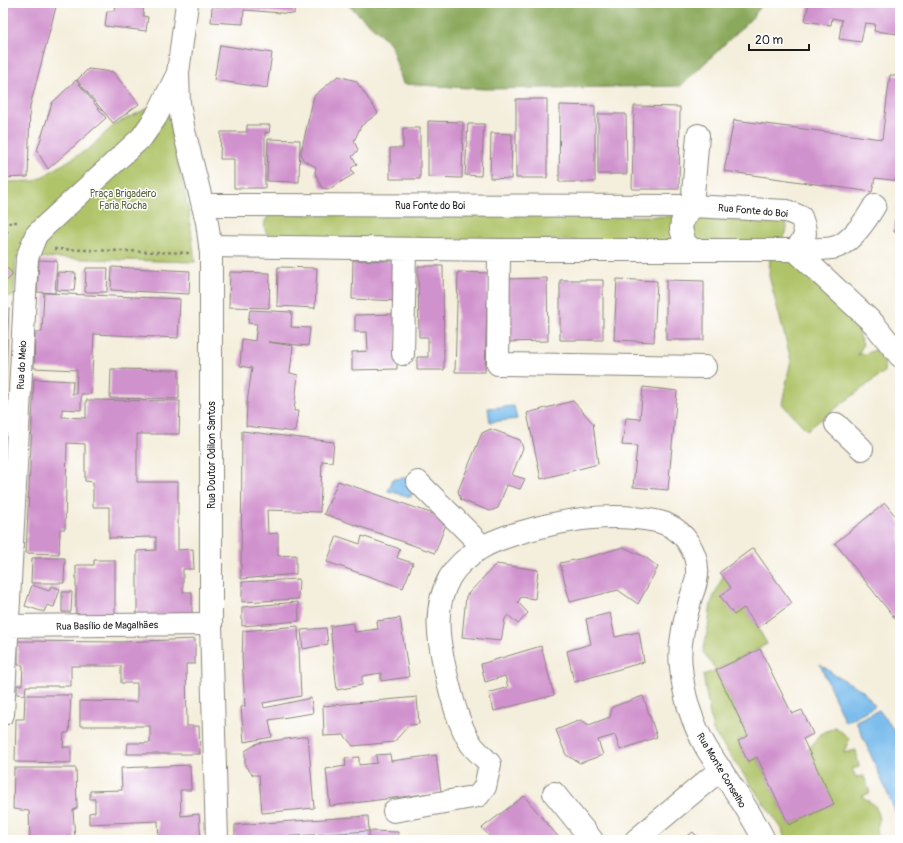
<svg xmlns="http://www.w3.org/2000/svg" width="903" height="843" font-family="Pangolin,sans-serif">
<style>
.built{fill:#e4d3f2}
.green{fill:#afc367;stroke:#667042}
.forest{fill:#8ba95c;stroke:#54623c}
.water{fill:#74b9eb;stroke:#486a84}
.building{fill:#d092cd}
.lines{fill:none;stroke-linecap:round;stroke-linejoin:round}
.minor-casing{stroke:#88857c;stroke-width:24}
.major-casing{stroke:#88857c;stroke-width:24}
.path{stroke:#88857c;stroke-width:2.5;stroke-dasharray:3 3;stroke-linecap:butt}
.minor{stroke:#fff;stroke-width:22}
.major{stroke:#fff;stroke-width:22}
.labels{text-anchor:middle;stroke-width:3;stroke-linejoin:round;paint-order:stroke}
.park-label{font-size:10px;fill:#575f3a;stroke:#fff}
.street-label{font-size:10px;fill:#1c1c1c;stroke:#fff}
</style>
<rect width="100%" height="100%" fill="#fff"/>
<filter id="ink" filterUnits="userSpaceOnUse"><feTurbulence type="fractalNoise" baseFrequency=".025" numOctaves="2"/><feDisplacementMap in="SourceGraphic" scale="8" xChannelSelector="R" yChannelSelector="G"/><feConvolveMatrix kernelMatrix="1 2 1 2 8 2 1 2 1" color-interpolation-filters="sRGB"/></filter>
<filter id="wash" filterUnits="userSpaceOnUse"><feTurbulence type="fractalNoise" baseFrequency=".012" numOctaves="4" result="noise"/><feDisplacementMap in="SourceGraphic" scale="16" xChannelSelector="R" yChannelSelector="G"/><feGaussianBlur stdDeviation="0.9" result="paint"/><feColorMatrix in="noise" values="0 0 0 0 0 0 0 0 0 0 0 0 0 0 0 0 0 1.4 0 .05"/><feComposite in="paint" operator="in"/></filter>
<g filter="url(#wash)">
<rect width="100%" height="100%" fill="#f4eedc"/>
<path class="built" d="M369 831V840H282V837Z"/>
<path class="green" d="M165 100 189 214 195 262 16 257 14 296H3V182L35 181 90 148 115 124Z
M270 214 775 217 782 219 787 225C787 234 784 239 776 243L270 237C262 229 263 222 270 214Z
M770 257 792 258 861 322 859 333 863 345 858 355 868 353 877 349 885 357 884 372 807 430 782 404 791 360 769 276Z
M723 576 758 628 767 644 716 670 748 736 738 741 748 761 757 757 789 825 833 804 808 750 821 734 835 727 849 738 844 753 856 750 859 767 852 769 856 777 864 776 870 793 862 796 876 807 879 820 876 832 880 840H785L782 829 713 731 703 675 716 670 703 652 708 628 711 603Z"/>
<path class="forest" d="M346 3H763L752 18 681 86 485 89 403 84 390 43Z"/>
<path class="water" d="M514 406 517 419 490 422 488 408Z
M415 477 411 497 388 491 393 479Z
M820 664 835 675 862 690 875 706 845 722Z
M879 710 900 738V822L856 721Z"/>
<g id="blocks">
<path class="building" d="M4 3H57L30 106 28 177 3 178Z
M115 3H144L143 16 148 17 146 31 105 26 107 11H114Z
M232 3H295L294 14 244 10 243 24 211 22 212 6 232 7Z
M809 3H900L899 34 874 31 875 24 865 23 861 42 839 39 842 20 832 18 831 25 805 21Z
M220 45 272 53 267 88 214 80Z
M88 69 113 72 139 104 113 123 77 80Z
M890 75 900 76V181L875 178 872 192 724 171 734 120 882 139Z
M338 76 356 81 378 113 361 126 354 141 358 150 352 157 357 164 351 168 354 174 329 189 322 188 315 173 316 167 303 160 301 152 314 96Z
M76 80 106 118 48 169 37 151 52 103Z
M516 99H547V178H516Z
M560 105 595 106V182H559Z
M634 106 680 107 679 189H632Z
M598 114H626L627 174H598Z
M428 121 463 122 462 178 428 177Z
M468 124H484L481 176 465 175Z
M247 125H270L269 133 265 132V188H234V159H220L221 132H247Z
M403 128H420V179H390V148H403Z
M491 133 512 134 511 179 490 178Z
M268 139 300 140 299 182 267 181Z
M899 184H900V233L894 232Z
M3 230 8 231 4 241H3Z
M39 260 57 261 55 293 37 292Z
M353 260 395 261 401 301 352 299Z
M3 264 13 274 4 284 3 283Z
M418 266H443L444 370H417V357H428V337H419Z
M112 267 190 271 189 294 111 290Z
M278 267 317 268 315 308 277 306Z
M86 268H108L107 292H85Z
M58 272 76 273 74 291 57 290Z
M230 272 270 273 269 308 229 307Z
M458 272 488 273 485 372H455Z
M547 278 548 341 505 342V279Z
M617 279 657 281 654 342 614 340Z
M560 280H603V340H560Z
M666 280 704 281V340H666Z
M44 293 180 299 178 338 94 334 91 394H81V410L62 409V417L86 418V400L180 401 179 434H137V482H178V550L193 549 194 569H183V592H192V615L137 616V551L156 550V537L109 538V507H93V482L85 481V444L67 443 65 529H60L59 554 26 553 34 379 73 381 72 394H76L77 370 34 368 35 332H42Z
M3 308H9L5 399H3Z
M250 310 292 312 291 327 310 328 308 346 268 342 293 346 290 373 298 375 294 411H298L295 432 246 426 247 403 252 368 240 366 242 339 255 341 257 324 248 323Z
M396 314 397 369 352 370V352L368 351 367 332H355V315Z
M111 369 179 370V399L110 398Z
M643 387 677 391 668 490 633 487 637 446 622 445 626 418 640 419Z
M573 401 593 423 598 464 541 479 527 413Z
M491 429 520 440 523 448 512 475 525 479 520 489 507 485 498 508 490 511 461 500 458 491 482 433Z
M242 431 334 442 332 462 322 461 320 512 267 510 268 534 278 533V556L296 555V574L241 579Z
M338 481 448 519 435 553 324 514Z
M885 503 900 522V625L835 543Z
M337 536 360 544 362 536 400 549 397 558 413 563 403 588 327 562Z
M623 547 645 557 658 567 638 604 618 590 570 602 560 563 593 556Z
M753 548 792 603 758 628 744 608 734 615 720 596 731 588 720 572Z
M32 558H65L64 583H31Z
M94 560H115V616H76V565H94Z
M496 564 538 570 535 599 521 597 518 602 528 613 518 624 508 615 505 619 501 641 462 637 466 596Z
M299 579 298 599 242 602V582Z
M32 585 49 591 51 586 60 589 54 607 47 605 44 612 25 606Z
M62 592H72L71 612H62Z
M298 602 299 621 242 626V607Z
M610 613 615 637 639 632 644 662 574 682 567 651 591 644 586 619Z
M400 618 409 677 381 681V673L362 676V685L337 690 330 626 353 623 355 632 378 629 377 621Z
M298 626 301 696 263 703 264 708 311 698 313 713 269 720 272 737 244 742 241 707 245 706 242 657 243 631Z
M326 628 328 644 303 649 301 630Z
M195 639V664H186L187 726H199L200 754H127L128 743H150V726H80V701L137 702V683H121V666H71V686H26L25 695 17 694V685H22L23 665H18V641L120 642Z
M541 646 554 695 494 711 489 693 508 687 505 676 485 682 481 664Z
M760 649 792 714 802 710 813 734 803 739 834 804 789 825 757 757 748 762 738 741 748 736 716 670Z
M25 695H71L69 733H64L63 747H71V763L15 762 16 719H24Z
M643 696 657 737 620 750 615 735 598 740 603 755 580 763 566 755 556 730 581 720 589 725 610 717 612 707Z
M417 697 419 724 409 725 394 742 353 746 344 735 324 736 323 706Z
M308 736 314 808 262 813 259 775H253L245 766V751L258 743Z
M390 754 391 761 436 755 441 792 330 806 326 769 346 766 345 758 359 757V765L377 763 376 755Z
M190 765 191 790H180L181 816 199 814 201 840H159L158 821 89 824V813L95 812V799H90V791L122 790 121 768Z
M14 768H76L77 808 73 810 75 840H30L29 811 13 809Z
M524 796 561 840H493L482 828Z
M368 816 369 831 235 840V825Z
M369 831 398 832V840H369Z
M693 832 700 840H682Z"/>
</g>
</g>
<g filter="url(#ink)">
<use href="#blocks" fill-opacity="0" stroke="#88857c" stroke-width="1"/>
<g class="lines">
<defs>
<path id="minor" d="M203 205 692 206 787 211 801 217C807 234 807 236 795 250H499L210 246
M692 249 685 243 681 229 682 222 692 206 698 135
M499 250 498 364 705 367
M795 250 874 324 900 356
M795 250C807 249 820 250 832 248 849 246 867 219 875 205
M403 354 405 249
M836 424 862 449
M418 482 483 547
M3 626 211 624
M3 714 27 258 36 235 45 226 142 137 156 117 178 73
M554 793 592 840
M394 811 478 796 485 787 490 764C484 757 476 751 471 744 457 722 451 694 445 669 438 638 433 607 450 577 457 565 470 555 481 548 494 540 508 536 522 532 559 521 596 514 635 518 645 519 656 520 666 524 675 528 684 535 689 544 694 552 697 561 697 570 698 579 694 589 691 597 685 620 678 644 681 667 683 695 693 725 707 749 726 779 749 808 764 840
M636 840 721 769"/>
<path id="major" d="M187 3 178 73 179 103 184 131 207 222 211 253V624L217 840"/>
</defs>
<use href="#minor" class="minor-casing"/>
<use href="#major" class="major-casing"/>
<path class="path" d="M3 226 12 222H20
M54 249 190 253"/>
<use href="#minor" class="minor"/>
<use href="#major" class="major"/>
</g>
</g>
<g class="labels">
<g class="park-label">
<text x="123" y="197">Praça Brigadeiro<tspan x="123" dy="12">Faria Rocha</tspan></text>
</g>
<g class="street-label">
<text x="430" y="209">Rua Fonte do Boi</text>
<text transform="translate(753 210) rotate(5)" y="4">Rua Fonte do Boi</text>
<text transform="translate(21 365) rotate(-87)" y="4">Rua do Meio</text>
<text transform="translate(211 455) rotate(-90)" y="4">Rua Doutor Odilon Santos</text>
<text transform="translate(107 625) rotate(-1)" y="4">Rua Basílio de Magalhães</text>
<text transform="translate(722 770) rotate(59)" y="4">Rua Monte Conselho</text>
</g>
</g>
<rect width="903" height="843" fill="none" stroke="#fff" stroke-width="16"/>
<path d="M749 44v6h60v-6" fill="none" stroke="#1c1c1c" stroke-width="2"/>
<text x="755" y="44" font-size="12" fill="#1c1c1c" stroke="#ffffff" stroke-width="3" paint-order="stroke">20 m</text>
</svg>
